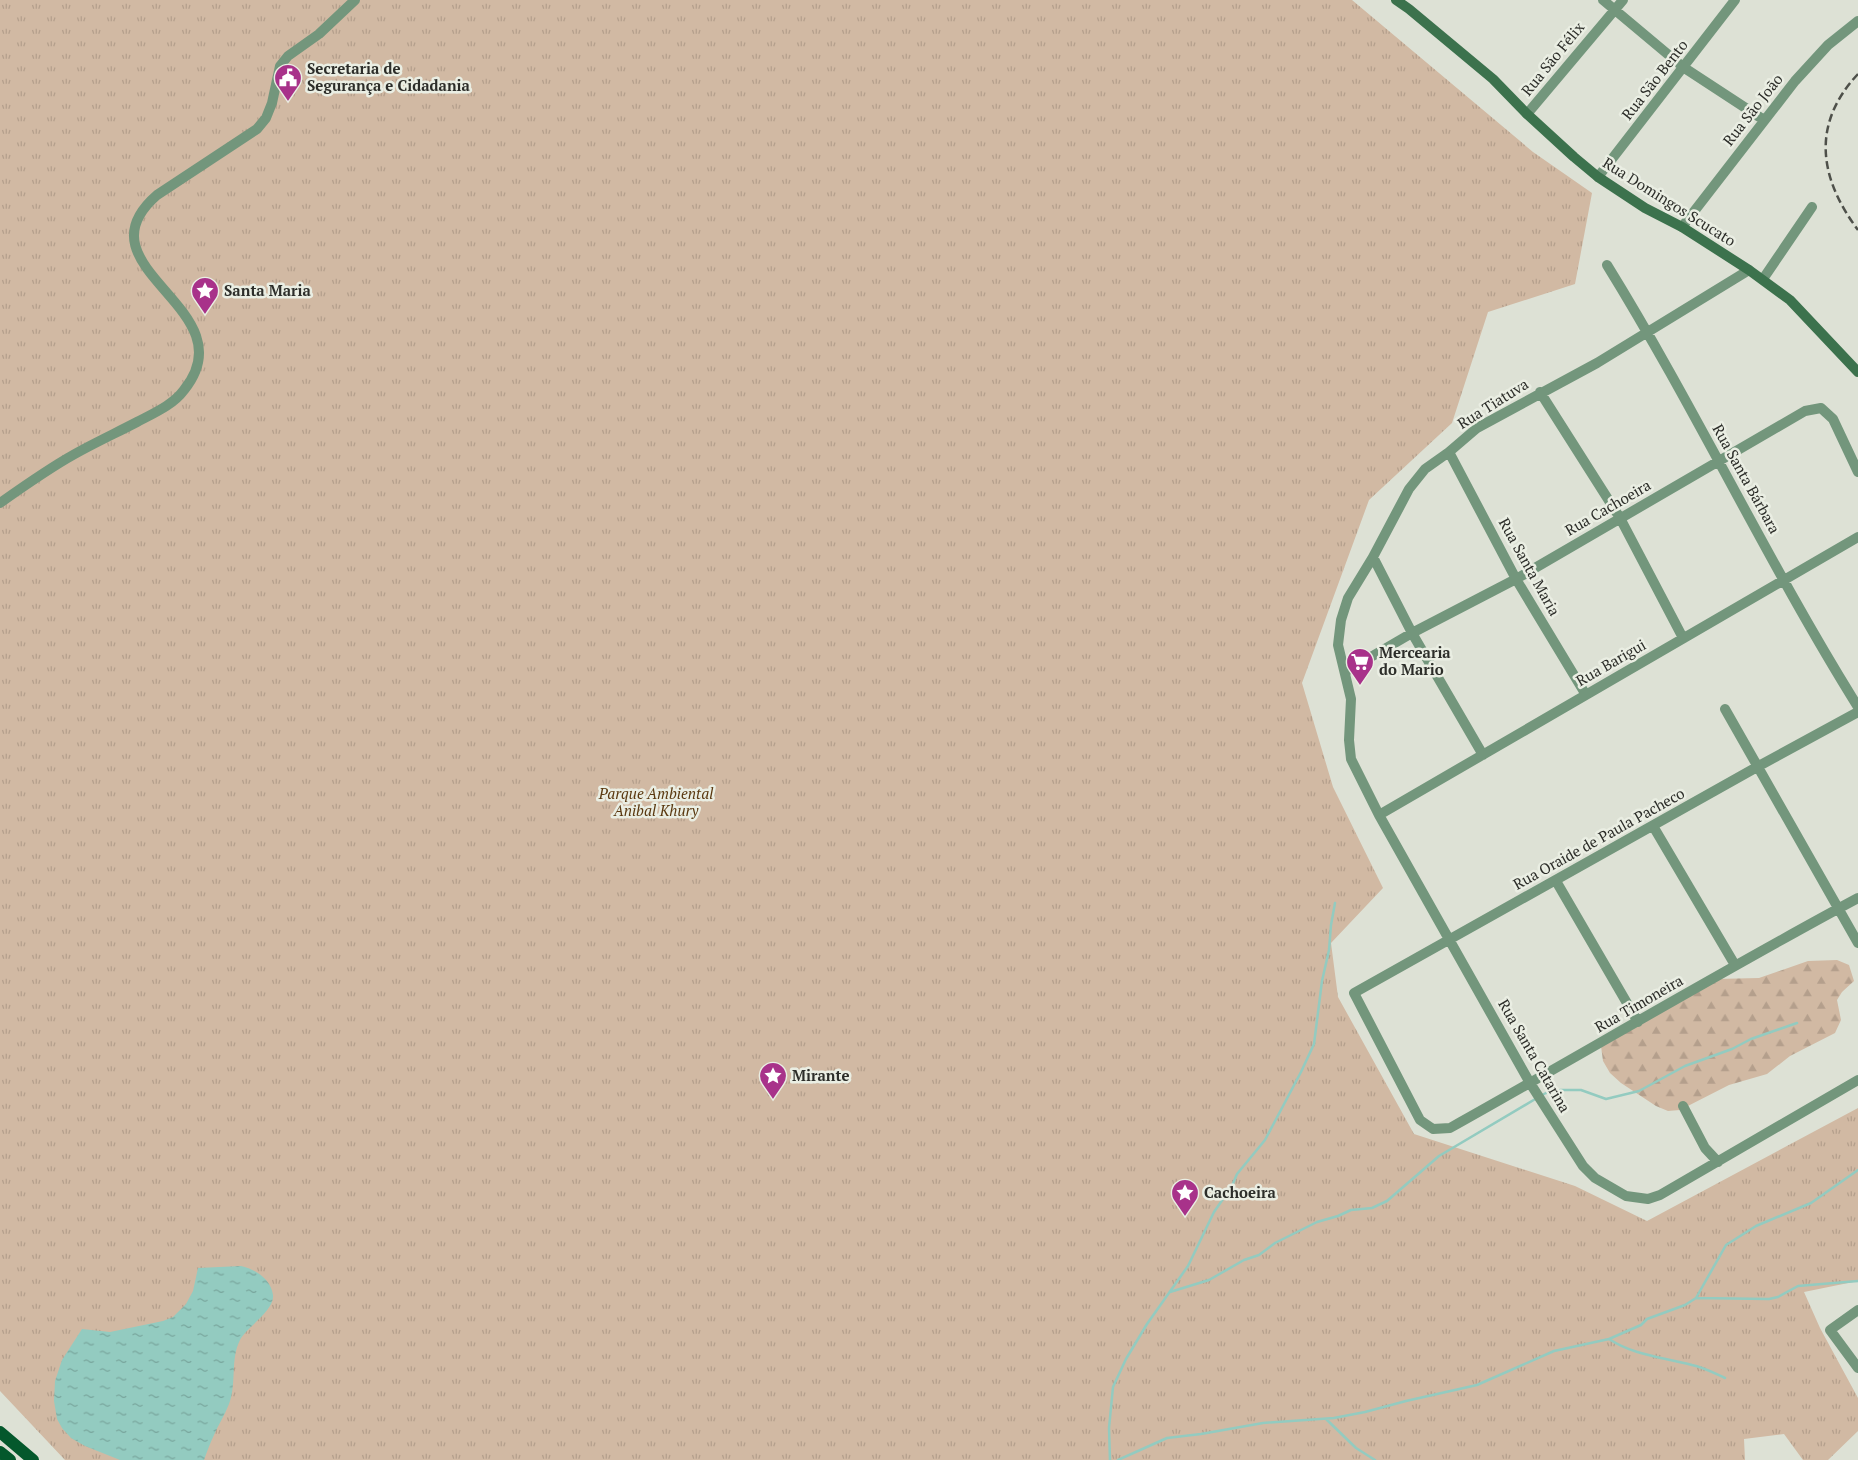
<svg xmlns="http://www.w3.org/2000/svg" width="1858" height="1460" font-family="'PT Serif',serif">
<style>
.forest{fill:url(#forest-firs)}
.park{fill:url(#park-tufts)}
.water{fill:url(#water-ripples)}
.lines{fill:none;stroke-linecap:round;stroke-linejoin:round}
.stream{stroke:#93cbc0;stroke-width:2.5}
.minor{stroke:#73967c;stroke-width:10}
.secondary{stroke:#3c724d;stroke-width:10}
.primary{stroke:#04582c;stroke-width:12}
.rail{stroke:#4e504a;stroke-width:2.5;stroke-dasharray:8 4;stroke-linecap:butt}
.labels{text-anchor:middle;stroke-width:5;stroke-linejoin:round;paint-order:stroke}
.street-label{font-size:15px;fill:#2c2d29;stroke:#eaeee3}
.poi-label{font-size:15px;font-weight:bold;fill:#2c2d29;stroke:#eaeee3;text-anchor:start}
.park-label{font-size:15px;font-style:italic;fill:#5a380f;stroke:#eaeee3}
</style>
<defs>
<pattern id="forest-firs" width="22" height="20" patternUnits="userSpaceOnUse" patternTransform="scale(1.25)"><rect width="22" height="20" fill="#d1b9a3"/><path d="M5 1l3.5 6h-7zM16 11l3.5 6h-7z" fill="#b49f8c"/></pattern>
<pattern id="park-tufts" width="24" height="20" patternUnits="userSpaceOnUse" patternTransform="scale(1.25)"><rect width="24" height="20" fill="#d1b9a3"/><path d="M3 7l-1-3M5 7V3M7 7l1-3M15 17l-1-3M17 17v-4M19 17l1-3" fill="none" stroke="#b49f8c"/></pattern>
<pattern id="water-ripples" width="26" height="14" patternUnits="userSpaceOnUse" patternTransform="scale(1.25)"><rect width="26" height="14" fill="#93cbc0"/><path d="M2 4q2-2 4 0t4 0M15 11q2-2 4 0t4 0" fill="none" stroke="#78a59c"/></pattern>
</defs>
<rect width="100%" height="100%" fill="#dde1d5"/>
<path class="forest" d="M1837 960 1849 965 1854 981 1842 992 1837 1000 1841 1020 1835 1033 1790 1056 1767 1074 1729 1085 1680 1110 1668 1111 1656 1106 1621 1083 1610 1073 1603 1061 1601 1046 1715 979 1759 978 1808 961Z"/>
<path class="park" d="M0 0H1352L1533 152 1592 193 1575 284 1488 312 1452 423 1369 500 1302 683 1333 787 1383 888 1331 943 1338 997 1414 1134 1575 1186 1647 1221 1858 1108V1281L1804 1292 1820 1328 1858 1398V1431L1828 1460H1803L1784 1434 1744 1439 1745 1460H65L0 1391Z"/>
<path class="water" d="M241 1266C255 1269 271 1279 273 1295 275 1310 247 1327 240 1340 230 1359 237 1384 229 1404 225 1415 218 1425 214 1435 210 1443 207 1452 204 1460H120L85 1446 71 1438 62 1428 57 1419 54 1401 55 1381 62 1360 82 1329 110 1332 163 1321 173 1317 186 1304 193 1291 198 1268Z"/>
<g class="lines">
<path class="stream" d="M1542 1095 1546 1093 1561 1090H1581L1606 1099 1639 1091 1685 1066 1732 1049 1751 1039 1797 1023
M1170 1292 1209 1280 1244 1260 1259 1255 1275 1243 1317 1222 1338 1216 1351 1210 1372 1208 1387 1201 1439 1156 1537 1098
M1696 1298 1769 1299 1778 1297 1798 1286 1858 1281
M1609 1339C1635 1356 1663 1357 1692 1365 1703 1367 1714 1373 1725 1378
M1326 1419 1356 1448 1375 1460
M1110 1460 1109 1428 1113 1387 1126 1359 1147 1324 1188 1266 1214 1212 1232 1186 1237 1174 1265 1140 1301 1072 1314 1044 1322 981 1329 950 1331 925 1335 903
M1118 1460 1167 1438 1201 1434 1263 1423 1334 1418 1365 1412 1406 1401 1477 1385 1554 1351 1609 1339 1641 1325 1647 1319 1685 1305 1696 1298 1726 1245 1756 1226 1811 1203 1858 1170"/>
<path class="minor" d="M1603 0 1683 67 1764 120
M1527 114 1623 0
M1598 177 1735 0
M1682 227 1795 81 1828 45 1858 21
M1607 265C1696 409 1768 563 1858 707
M1749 270 1597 363 1477 428 1449 452 1425 469 1409 489 1373 557 1348 598 1341 620 1338 645 1351 699 1349 740 1351 759 1379 815 1530 1083 1583 1166 1595 1178 1626 1196 1648 1199 1660 1195 1858 1080
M1763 279 1812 207
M1540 392 1620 518 1683 638
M1449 452 1516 579 1586 695
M0 503C24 486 48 469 73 455 94 443 116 433 137 422 154 413 173 405 184 390 250 308 73 268 157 195L257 129 266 118 272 103 280 66 288 56 319 34 355 0
M1373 557 1412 633 1483 755
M1345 672 1412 633 1516 579 1805 411 1821 408 1833 419 1858 472
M1725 709 1858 943
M1858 712 1757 767 1354 993 1420 1120 1433 1129 1450 1128C1586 1052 1720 972 1858 898
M1379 815 1858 537
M1653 826 1735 965
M1556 881 1638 1022
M1683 1106 1705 1148 1718 1162
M1858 1310 1830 1330 1858 1368"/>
<path class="secondary" d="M1396 0 1409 9 1493 79 1527 114 1574 157 1598 177 1645 208 1682 227 1749 270 1790 300 1858 372"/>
<path class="primary" d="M0 1432 33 1460
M0 1452 10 1460"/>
<path class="rail" d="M1858 74C1811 124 1819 178 1858 230"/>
</g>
<defs>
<symbol id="civic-pin" viewBox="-11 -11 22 30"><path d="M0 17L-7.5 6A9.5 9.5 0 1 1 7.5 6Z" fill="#a8328a" stroke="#eaeee3"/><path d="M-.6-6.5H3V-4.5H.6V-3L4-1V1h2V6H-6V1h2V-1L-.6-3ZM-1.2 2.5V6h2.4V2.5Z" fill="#fff"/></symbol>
<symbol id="sight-pin" viewBox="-11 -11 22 30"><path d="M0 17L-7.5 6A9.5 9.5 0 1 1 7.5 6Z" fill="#a8328a" stroke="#eaeee3"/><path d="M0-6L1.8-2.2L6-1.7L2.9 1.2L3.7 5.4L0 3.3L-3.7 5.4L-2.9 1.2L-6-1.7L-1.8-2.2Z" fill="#fff"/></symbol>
<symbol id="supermarket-pin" viewBox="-11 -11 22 30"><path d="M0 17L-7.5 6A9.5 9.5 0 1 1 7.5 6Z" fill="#a8328a" stroke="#eaeee3"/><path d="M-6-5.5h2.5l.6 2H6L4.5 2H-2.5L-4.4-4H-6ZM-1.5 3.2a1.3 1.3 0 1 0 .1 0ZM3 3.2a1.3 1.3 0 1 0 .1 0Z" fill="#fff"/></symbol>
</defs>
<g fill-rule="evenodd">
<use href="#civic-pin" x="272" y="62" width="32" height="43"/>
<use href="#sight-pin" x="189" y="275" width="32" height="43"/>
<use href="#supermarket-pin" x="1344" y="646" width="32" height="43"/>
<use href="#sight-pin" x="757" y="1060" width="32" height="43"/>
<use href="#sight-pin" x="1169" y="1177" width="32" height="43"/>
</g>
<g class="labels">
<g class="street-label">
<text transform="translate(1553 59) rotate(-51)" y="5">Rua São Félix</text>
<text transform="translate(1655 80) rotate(-52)" y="5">Rua São Bento</text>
<text transform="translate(1753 110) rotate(-52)" y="5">Rua São João</text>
<text transform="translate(1669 202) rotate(32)" y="5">Rua Domingos Scucato</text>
<text transform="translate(1493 404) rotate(-32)" y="5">Rua Tiatuva</text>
<text transform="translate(1746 479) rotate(61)" y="5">Rua Santa Bárbara</text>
<text transform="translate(1608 508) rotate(-30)" y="5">Rua Cachoeira</text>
<text transform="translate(1529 567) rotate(61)" y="5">Rua Santa Maria</text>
<text transform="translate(1611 663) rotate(-30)" y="5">Rua Barigui</text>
<text transform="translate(1599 839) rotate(-29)" y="5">Rua Oraide de Paula Pacheco</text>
<text transform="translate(1639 1004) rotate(-30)" y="5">Rua Timoneira</text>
<text transform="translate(1534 1056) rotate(60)" y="5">Rua Santa Catarina</text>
</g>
<g class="poi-label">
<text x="307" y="74">Secretaria de<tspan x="307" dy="17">Segurança e Cidadania</tspan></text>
<text x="224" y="296">Santa Maria</text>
<text x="1379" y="658">Mercearia<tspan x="1379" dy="17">do Mario</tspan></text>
<text x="792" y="1081">Mirante</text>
<text x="1204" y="1198">Cachoeira</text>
</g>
<g class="park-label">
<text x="656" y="799">Parque Ambiental<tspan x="656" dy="17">Anibal Khury</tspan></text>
</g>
</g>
</svg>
